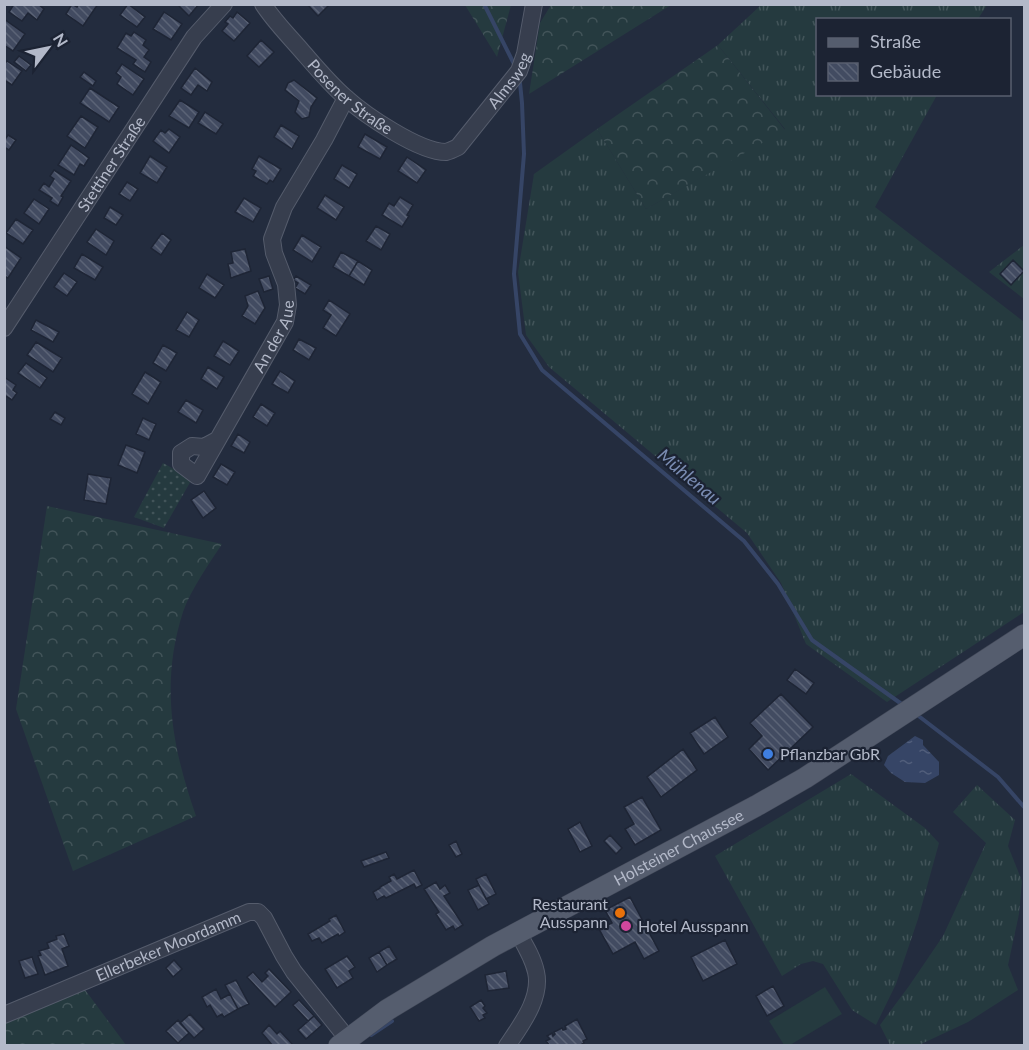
<svg xmlns="http://www.w3.org/2000/svg" width="1029" height="1050" font-family="Lato,sans-serif">
<style>
.grass{fill:url(#grass-tufts)}
.forest{fill:url(#forest-crowns)}
.park{fill:url(#park-dots)}
.pitch{fill:#253a3f}
.water{fill:url(#water-ripples)}
.lines{fill:none;stroke-linecap:round;stroke-linejoin:round}
.stream{stroke:#364566;stroke-width:4}
.building{fill:url(#building-back-hatch);stroke:#1e2535;stroke-width:1.5}
.minor-casing{stroke:#555c6c;stroke-width:18}
.major-casing{stroke:#404757;stroke-width:22}
.minor{stroke:#373e4e;stroke-width:16}
.major{stroke:#555d6e;stroke-width:21}
.shop-dot{fill:#3f7fe0;stroke:#1c2333;stroke-width:2}
.food-dot{fill:#e8710a;stroke:#1c2333;stroke-width:2}
.hotel-dot{fill:#d1479c;stroke:#1c2333;stroke-width:2}
.labels{text-anchor:middle;stroke-width:4.5;stroke-linejoin:round;paint-order:stroke}
.street-label{font-size:16px;fill:#b3b9c9;stroke:#1c2333}
.poi-label{font-size:16px;fill:#b3b9c9;stroke:#1c2333;text-anchor:start}
.water-label{font-size:18px;font-style:italic;fill:#7a8cb2;stroke:#1c2333}
</style>
<defs>
<pattern id="grass-tufts" width="24" height="20" patternUnits="userSpaceOnUse" patternTransform="scale(1.5)"><rect width="24" height="20" fill="#253a3f"/><path d="M3 7l-1-3M5 7V3M7 7l1-3M15 17l-1-3M17 17v-4M19 17l1-3" fill="none" stroke="#425459"/></pattern>
<pattern id="forest-crowns" width="20" height="18" patternUnits="userSpaceOnUse" patternTransform="scale(1.5)"><rect width="20" height="18" fill="#253a3f"/><path d="M2 6a3 3 0 1 1 6 0M12 15a3 3 0 1 1 6 0" fill="none" stroke="#425459"/></pattern>
<pattern id="park-dots" width="8" height="8" patternUnits="userSpaceOnUse" patternTransform="scale(1.5)"><rect width="8" height="8" fill="#253a3f"/><path d="M2 2h.1M6 6h.1" fill="none" stroke="#425459" stroke-width="1.8" stroke-linecap="round"/></pattern>
<pattern id="water-ripples" width="26" height="14" patternUnits="userSpaceOnUse" patternTransform="scale(1.5)"><rect width="26" height="14" fill="#364566"/><path d="M2 4q2-2 4 0t4 0M15 11q2-2 4 0t4 0" fill="none" stroke="#515e7b"/></pattern>
<pattern id="building-back-hatch" width="6" height="6" patternUnits="userSpaceOnUse" patternTransform="scale(1.5)"><rect width="6" height="6" fill="#424b61"/><path d="M-1 5l2 2M0 0l6 6M5-1l2 2" fill="none" stroke="#5b6376"/></pattern>
</defs>
<rect width="100%" height="100%" fill="#232c3e"/>
<path class="grass" d="M761 5H987L978 19 818 20V94L937 95 875 207 1024 322V612L887 702 806 644 781 583 747 533 549 367 526 335 518 272 534 174 597 129 646 209 785 129 718 45Z
M1024 245V299L989 272Z
M851 774 925 828 939 843 918 919 896 984 876 1025 852 1010 823 964 813 961 801 964 782 976 715 856Z
M977 785 1015 820 1008 846 1022 881 1019 914 1008 965 1018 990 968 1022 919 1045H890L880 1025 909 986 943 936 986 843 953 812Z"/>
<path class="forest" d="M465 5H511L497 57Z
M551 5V4L671 5 529 94 540 23Z
M718 45 785 130 646 209 597 129Z
M47 506 222 544C209 564 191 589 183 612 160 684 172 747 196 816L73 871 16 709Z
M80 983 126 1045 5 1046V1015Z"/>
<path class="park" d="M163 463 192 479 164 528 134 517Z"/>
<path class="pitch" d="M825 987 842 1014 790 1045H784L769 1021Z"/>
<path class="water" d="M915 736 923 740V745L939 762V775L925 783 905 782 891 773 884 765 888 756Z"/>
<g class="lines">
<path class="stream" d="M484 4 514 64
M520 83 522 103 524 154 514 274 520 334 542 370 744 541 778 584 812 640 903 705
M916 714 998 777 1024 807
M371 1035 392 1021"/>
</g>
<path class="building" d="M14 4H38L44 9 37 20 28 13 22 21 9 12Z
M72 4 77 7 79 4H98L83 26 66 14Z
M128 4 145 17 137 27 120 15Z
M177 4H199L189 16Z
M307 4H330L318 16Z
M164 12 182 24 171 40 153 29Z
M237 12 250 23 234 41 222 31 228 24 225 22 230 16 233 18Z
M4 19 25 34 13 51 4 45Z
M134 32 146 40 143 45 149 50 144 57 151 62 145 72 133 64 136 60 117 48 126 33 131 36Z
M261 40 274 52 259 67 247 56Z
M19 56 31 65 26 71 14 62Z
M7 61 22 71 12 85 4 80V64Z
M122 64 144 79 133 95 117 84 121 77 116 73Z
M195 68 212 82 207 91 198 85 191 95 181 88Z
M84 72 96 81 93 86 80 77Z
M294 80 317 98 311 107 309 117 302 119 295 112 299 101 285 90 288 83Z
M90 88 119 107 109 122 80 103Z
M180 100 199 112 189 128 169 116Z
M205 112 223 124 216 134 198 123Z
M81 116 98 127 85 148 67 136Z
M281 125 299 136 292 149 274 137Z
M169 129 180 137 169 153 153 141 161 130 165 133Z
M365 134 387 147 380 159 358 147Z
M8 135 16 140 9 150 4 147V141Z
M71 145 89 158 84 166 80 164 74 175 58 165Z
M150 156 167 167 157 183 140 173Z
M259 156 281 169 273 182 270 180 267 184 253 176 256 171 252 169Z
M407 157 426 170 417 183 398 171Z
M342 165 357 174 349 188 334 179Z
M54 170 71 181 61 196 63 197 58 206 50 201 52 198 39 190 44 183 49 187 54 179 50 176Z
M127 182 138 189 130 201 119 194Z
M325 195 344 207 336 220 317 208Z
M400 197 413 205 407 215 409 216 402 227 382 215 389 203 394 206Z
M244 198 261 208 253 222 235 212Z
M34 199 49 209 39 224 24 213Z
M110 207 123 215 116 225 104 218Z
M16 219 33 230 23 244 6 233Z
M376 226 390 234 381 250 366 241Z
M96 229 114 241 106 255 87 242Z
M162 233 171 240 161 255 151 248Z
M302 235 321 247 312 262 293 250Z
M4 246 21 258 8 278 4 276Z
M245 249 251 271 231 278 228 264 233 263 231 252Z
M341 252 358 261 349 276 333 267Z
M82 254 103 267 95 280 74 268Z
M1013 260 1024 271 1011 285 1000 274Z
M358 261 372 270 364 285 349 276Z
M64 273 77 282 67 296 54 287Z
M207 274 224 285 215 298 199 288Z
M269 276 273 289 264 292 259 279Z
M296 276 311 285 305 294 295 288 298 283 293 280Z
M258 291 265 308 255 324 242 316 248 306 245 296Z
M329 300 350 314 336 336 323 328 331 315 323 310Z
M187 312 199 320 189 337 176 330Z
M36 320 59 332 53 342 31 330Z
M299 339 316 348 309 360 293 350Z
M223 341 239 351 230 365 214 356Z
M36 342 62 358 53 372 27 355Z
M163 345 177 353 166 371 153 363Z
M26 363 47 378 40 388 18 373Z
M208 367 224 377 217 389 201 379Z
M280 371 295 381 288 393 272 384Z
M145 372 161 382 148 404 132 394Z
M4 377 16 385 13 390 17 393 12 400 4 395Z
M186 400 203 410 196 423 178 412Z
M261 404 275 413 267 426 253 417Z
M55 412 65 418 61 425 50 419Z
M143 418 156 424 149 440 136 434Z
M238 434 250 442 244 453 231 446Z
M126 445 145 452 137 473 118 465Z
M221 464 235 472 227 485 213 477Z
M88 474 111 478 106 504 84 500Z
M204 491 216 508 203 518 191 500Z
M795 669 814 683 806 694 787 680Z
M781 694 813 727 768 770 749 749 762 736 750 723Z
M715 717 728 737 704 754 690 733Z
M683 749 697 770 661 797 647 777Z
M642 797 661 830 635 845 625 829 634 824 624 807Z
M580 822 592 846 580 852 568 829Z
M610 835 622 848 616 854 604 841Z
M456 841 462 854 456 857 449 845Z
M386 852 389 858 364 867 361 861Z
M414 870 422 885 416 888 414 884 386 898 384 896 377 900 373 892 380 888V887L391 881 389 877 394 874 397 879Z
M486 874 496 894 486 899 476 879Z
M436 882 440 889 445 885 450 893 444 896 463 925 455 930 453 926 446 930 436 914 439 912 424 889Z
M479 885 489 904 478 910 468 890Z
M630 897 659 951 644 959 635 942 613 954 599 929 612 923 605 910Z
M336 915 345 932 339 936 338 934 322 943 319 938 312 941 308 934 330 921 329 919Z
M64 934 69 946 62 949 68 966 45 975 38 956 41 955 39 951 49 948 47 943 57 939 56 936Z
M725 940 737 964 703 981 691 957Z
M389 946 397 959 387 965 379 952Z
M379 952 387 965 377 972 369 958Z
M347 956 355 967 349 971 353 978 337 988 325 969Z
M32 957 38 974 25 978 19 961Z
M174 960 182 969 173 977 166 968Z
M269 969 291 992 275 1007 247 977 253 972 262 982 268 976 265 973Z
M506 971 509 988 488 991 485 975Z
M236 980 249 1004 238 1009 225 985Z
M773 986 784 1006 767 1016 756 996Z
M216 989 221 999 230 994 238 1009 224 1017 222 1014 217 1017 210 1005 207 1007 202 997Z
M299 1000 314 1016 308 1021 293 1005Z
M481 1000 485 1006 483 1008 487 1013 483 1015 485 1018 479 1021 470 1007Z
M190 1014 204 1029 194 1038 180 1023Z
M314 1016 322 1025 306 1039 298 1030Z
M577 1019 587 1039 583 1041 584 1043 579 1046H550L546 1041 550 1039 547 1036 552 1033 553 1036 555 1034 554 1032 562 1028 563 1030 566 1029 565 1026Z
M178 1020 189 1033 178 1043 166 1031Z
M269 1025 277 1034 280 1031 293 1045 273 1046 262 1033Z"/>
<g class="lines">
<defs>
<g id="minor">
<path id="s1" d="M263 4C274 21 288 35 301 50 315 66 329 83 345 97 365 115 419 152 446 152 450 151 454 149 458 147L519 71 525 54 534 4"/>
<path id="s2" d="M4 328 194 37 224 4"/>
<path id="s3" d="M217 440 204 447 192 446 181 453V464L197 476 285 322 288 305 286 284 274 253 272 239 284 207 324 140 346 98"/>
<path id="s4" d="M4 1015 249 912H258L264 918 284 956 294 972 347 1038"/>
<path d="M507 1046C521 1025 542 998 536 972 533 958 525 945 518 933"/>
</g>
<g id="major">
<path id="s5" d="M339 1046 387 1010 493 946 756 806 805 778 1024 635"/>
</g>
</defs>
<use href="#minor" class="minor-casing"/>
<use href="#major" class="major-casing"/>
<use href="#minor" class="minor"/>
<use href="#major" class="major"/>
</g>
<circle class="shop-dot" cx="768" cy="754" r="6"/>
<circle class="food-dot" cx="620" cy="913" r="6"/>
<circle class="hotel-dot" cx="626" cy="926" r="6"/>
<g class="labels">
<g class="street-label">
<text dy="6" stroke="none"><textPath href="#s1" startOffset="338">Almsweg</textPath></text>
<text dy="6" stroke="none"><textPath href="#s1" startOffset="128">Posener Straße</textPath></text>
<text dy="6" stroke="none"><textPath href="#s2" startOffset="196">Stettiner Straße</textPath></text>
<text dy="6" stroke="none"><textPath href="#s3" startOffset="231">An der Aue</textPath></text>
<text dy="6" stroke="none"><textPath href="#s5" startOffset="394">Holsteiner Chaussee</textPath></text>
<text dy="6" stroke="none"><textPath href="#s4" startOffset="178">Ellerbeker Moordamm</textPath></text>
</g>
<g class="poi-label">
<text x="780" y="760">Pflanzbar GbR</text>
<text x="608" y="910" text-anchor="end">Restaurant<tspan x="608" dy="18">Ausspann</tspan></text>
<text x="638" y="932">Hotel Ausspann</text>
</g>
<g class="water-label">
<text transform="translate(689 477) rotate(40)" y="6">Mühlenau</text>
</g>
</g>
<rect width="1029" height="1050" fill="none" stroke="#b3b9c9" stroke-width="12"/>
<rect x="816" y="18" width="195" height="78" fill="#1c2333" stroke="#585f6f" stroke-width="1.5"/>
<rect x="828" y="38" width="30" height="9" fill="#555d6e" stroke="#585f6f" stroke-width="1.5"/>
<text x="870" y="48" font-size="18" fill="#b3b9c9">Straße</text>
<rect x="828" y="63" width="30" height="18" fill="url(#building-back-hatch)" stroke="#585f6f" stroke-width="1.5"/>
<text x="870" y="78" font-size="18" fill="#b3b9c9">Gebäude</text>
<g transform="translate(48 48) rotate(58)" stroke="#1c2333" stroke-width="4.5" paint-order="stroke">
<path d="M0-4.5L10 22L0 15L-10 22Z" fill="#b3b9c9"/>
<text y="-9" font-size="16" font-weight="bold" text-anchor="middle" fill="#b3b9c9">N</text>
</g>
</svg>
